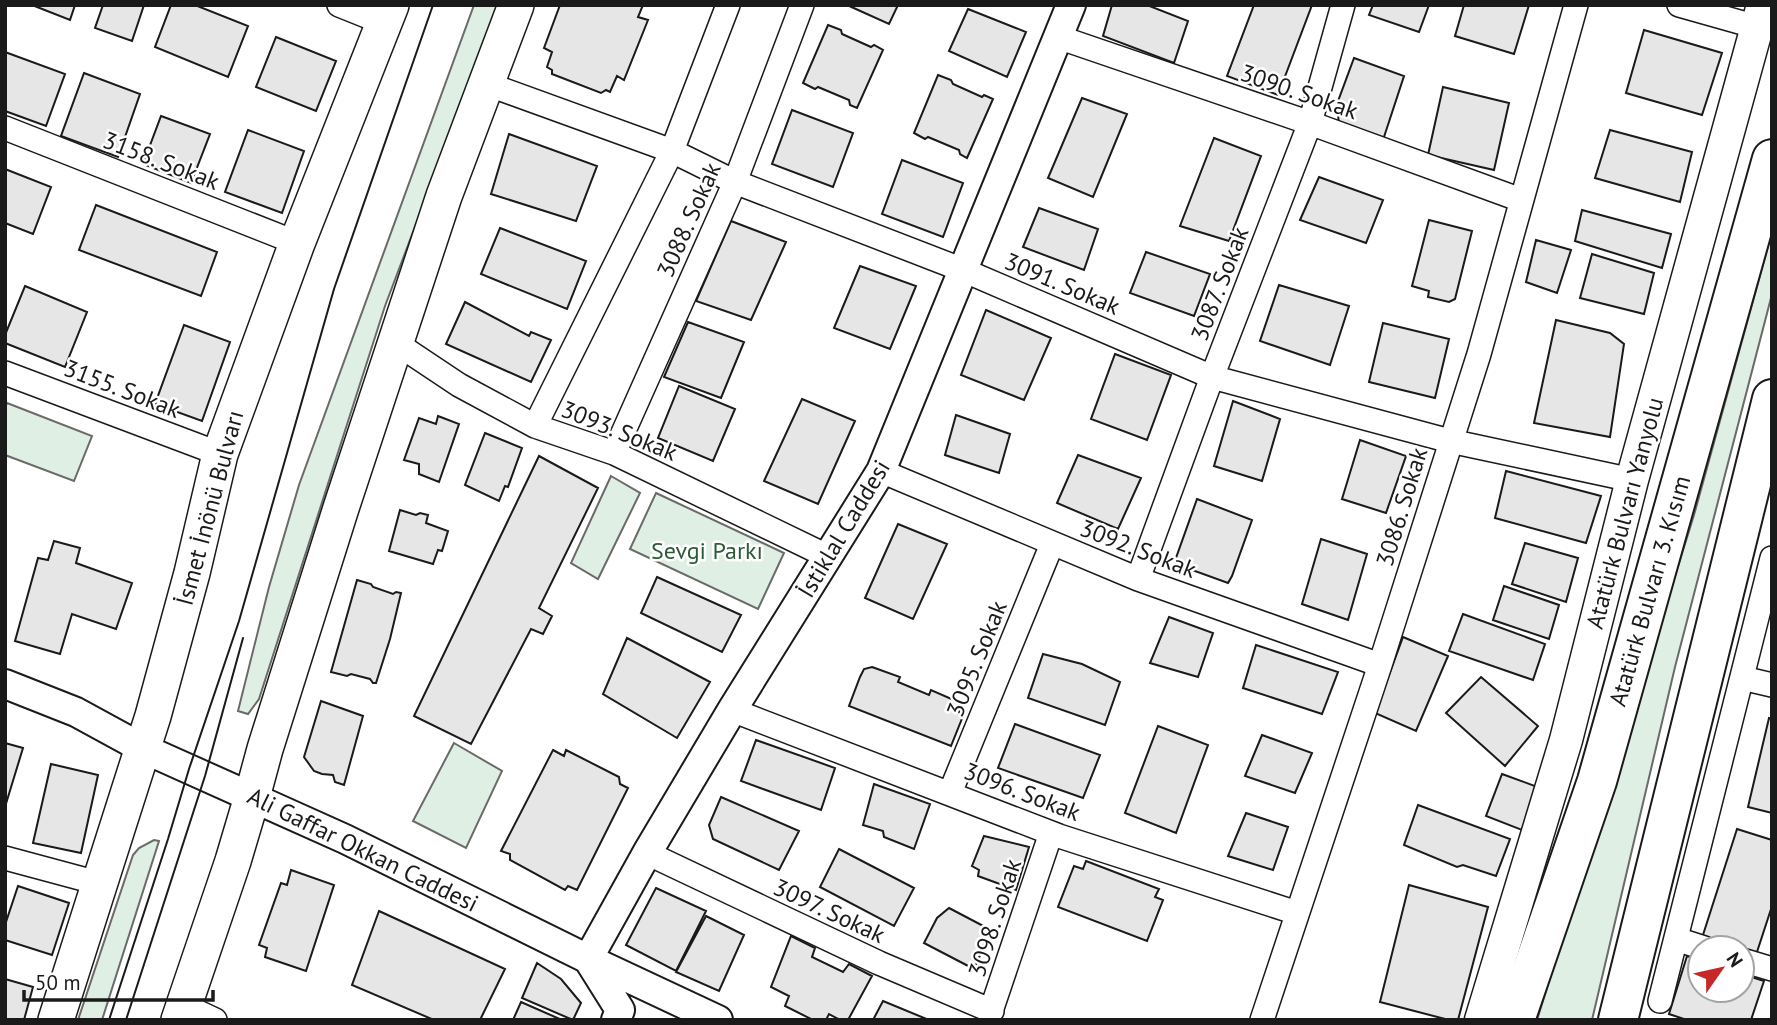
<svg xmlns="http://www.w3.org/2000/svg" width="1777" height="1025" font-family="'PT Sans',sans-serif">
<style>
.green{fill:#e0efe3;stroke:#6a6a6a;stroke-width:2}
.building{fill:#e6e6e6;stroke:#1a1a1a;stroke-width:2}
.lines{fill:none;stroke-linecap:round;stroke-linejoin:round}
.minor-casing{stroke:#1a1a1a;stroke-width:26}
.tertiary-casing{stroke:#1a1a1a;stroke-width:32}
.secondary-casing{stroke:#1a1a1a;stroke-width:35}
.primary-casing{stroke:#1a1a1a;stroke-width:38}
.trunk-casing{stroke:#1a1a1a;stroke-width:42}
.minor{stroke:#fff;stroke-width:23}
.tertiary{stroke:#fff;stroke-width:28}
.secondary{stroke:#fff;stroke-width:32}
.primary{stroke:#fff;stroke-width:35}
.trunk{stroke:#fff;stroke-width:38}
.tram{stroke:#1a1a1a;stroke-width:2}
.labels{text-anchor:middle;stroke-width:5;stroke-linejoin:round;paint-order:stroke}
.street-label{font-size:24px;fill:#1a1a1a;stroke:#fff}
.park-label{font-size:24px;fill:#2b5a34;stroke:#fff}
</style>
<rect width="100%" height="100%" fill="#fff"/>
<path class="green" d="M474 5H499L385 306 259 699 248 714 238 711 269 587 299 485Z
M1772 232V294L1675 667 1592 1020H1537L1694 515Z
M7 403 92 436 74 481 5 455V408Z
M611 476 640 493 598 579 571 563Z
M656 493 784 553 758 609 630 549Z
M454 743 502 771 466 848 413 821Z
M154 840 159 841 102 1020H78L133 855 139 848Z"/>
<path class="building" d="M32 5H75L70 20Z
M103 5H144L132 41 95 28Z
M171 5H195L248 26 228 77 155 47Z
M560 5H643L638 17 648 20 624 80 617 76 610 92 606 90 601 93 552 74V70L547 67 552 52 544 48Z
M847 5H898L889 24Z
M1112 5H1147L1188 21 1174 63 1103 36Z
M1254 5H1312L1278 95 1227 76Z
M1373 5H1429L1419 32 1369 15Z
M1464 5H1529L1514 54 1455 36Z
M968 9 1026 32 1007 77 949 51Z
M828 25 841 30 842 34 871 47 874 45 883 50 857 108 850 105 849 100 818 87 815 89 803 83Z
M1644 30 1722 53 1702 115 1626 93Z
M276 37 336 61 316 111 256 87Z
M5 52 65 74 46 126 5 111Z
M1354 58 1404 76 1383 140 1339 125 1337 104Z
M84 73 140 94 118 157 61 136Z
M938 75 951 80 953 84 982 97 984 95 993 99 967 158 960 154 959 150 928 137 925 139 914 133Z
M1443 87 1509 103 1494 170 1428 155Z
M1082 98 1127 114 1093 197 1048 178Z
M792 110 853 133 833 187 772 164Z
M161 116 210 134 191 183 143 164Z
M248 130 304 151 282 213 225 192Z
M1610 130 1692 152 1680 202 1595 178Z
M509 134 597 166 576 221 491 194Z
M1214 138 1261 156 1229 241 1180 226Z
M902 160 963 183 943 237 882 214Z
M5 169 51 187 33 234 5 223Z
M1319 177 1383 200 1366 243 1300 220Z
M96 205 217 252 201 296 79 250Z
M1039 208 1098 229 1084 270 1023 247Z
M1582 210 1671 234 1662 268 1575 241Z
M1429 220 1472 231 1455 299 1449 302 1428 297 1429 291 1412 286Z
M731 221 786 242 751 320 696 301Z
M500 228 586 261 567 309 481 274Z
M1536 240 1571 250 1557 293 1526 282Z
M1146 252 1210 274 1194 316 1130 293Z
M1592 254 1654 273 1644 314 1580 298Z
M860 266 916 286 890 349 834 328Z
M1279 285 1349 306 1330 365 1260 341Z
M25 286 87 312 65 367 5 343V335Z
M465 302 529 336 531 332 551 340 531 382 446 344Z
M986 310 1051 338 1024 400 961 375Z
M1556 320 1610 333 1624 344 1610 437 1534 423Z
M688 322 744 342 721 398 664 377Z
M1383 323 1449 339 1435 398 1369 382Z
M184 325 230 342 202 421 155 404Z
M1115 354 1171 375 1147 440 1091 419Z
M679 386 735 409 713 461 658 438Z
M802 399 855 421 818 504 764 481Z
M1233 401 1280 419 1262 481 1214 466Z
M956 415 1010 434 999 473 945 455Z
M438 416 459 424 439 482 419 474V464L404 460 419 418 436 424Z
M485 433 522 448 508 487 505 486 499 501 465 485Z
M1360 440 1406 456 1386 513 1342 499Z
M1078 455 1141 478 1118 529 1057 503Z
M539 456 598 488 539 608 552 616 543 634 531 629 471 744 414 716Z
M1506 471 1601 496 1586 543 1495 518Z
M1197 499 1252 520 1232 576 1228 583 1181 566 1176 558Z
M400 510 416 515 420 513 428 515 426 523 448 531 442 551 438 550 433 564 389 551Z
M898 524 947 544 913 619 865 598Z
M1321 539 1367 554 1348 620 1302 604Z
M54 541 80 548 76 563 132 583 116 629 72 614 60 654 15 641 38 558 48 560Z
M1525 543 1578 558 1566 602 1512 584Z
M657 577 741 615 722 652 641 613Z
M357 580 371 584 373 587 393 594 396 592 401 593 390 639 376 683H373L370 679 351 674 347 676 331 672Z
M1504 586 1559 605 1549 639 1493 620Z
M1463 614 1545 644 1533 680 1449 651Z
M1169 617 1213 633 1198 677 1150 663Z
M1403 637 1448 656 1416 731 1375 713Z
M627 638 710 682 677 738 603 694Z
M1256 645 1338 672 1322 714 1243 688Z
M1043 654 1082 664 1120 682 1105 725 1028 698Z
M872 667 900 677 898 682 929 695 931 690 963 704 959 712 963 716 951 746 849 706 860 677 864 669Z
M1481 677 1538 726 1505 766 1446 713Z
M321 701 363 716 344 785 335 782 333 775 322 774 314 771 304 757Z
M1769 718 1772 719V813L1748 807Z
M1015 724 1100 755 1083 798 998 768Z
M1158 726 1208 745 1176 833 1125 813Z
M1262 735 1312 753 1295 793 1245 776Z
M756 740 835 768 821 810 741 781Z
M5 743 23 748 5 807Z
M553 750 564 756 566 750 619 777 620 784 628 788 577 890 568 886 565 890 510 860V854L501 851Z
M51 764 98 775 81 853 33 843Z
M1502 774 1543 789 1530 833 1486 816Z
M874 784 930 804 914 849 884 837 883 831 863 825Z
M721 797 799 831 779 870 713 839 709 825Z
M1418 805 1510 839 1496 876 1463 865 1457 867 1404 845Z
M1246 813 1288 827 1273 870 1228 856Z
M1737 829 1772 840V906L1756 955 1742 950V948H1735L1702 938Z
M984 836 1029 847 1016 890 978 876 979 870 972 866Z
M839 849 914 888 894 926 820 887Z
M1086 861 1159 889 1155 897 1163 900 1147 941 1058 907 1074 866 1083 869Z
M291 870 334 885 306 971 265 957 267 948 259 945 281 883 287 885Z
M1409 885 1488 907 1458 1020H1449L1380 1002Z
M18 886 69 903 52 955 5 940V925Z
M656 888 706 911 676 971 626 945Z
M949 908 991 930 974 969 924 943 937 918Z
M379 911 505 969 480 1020H434L352 985Z
M706 916 744 935 719 991 676 972Z
M791 936 815 948 812 957 843 972 849 964 872 976 848 1020H840L829 1014 826 1020H813L785 1006 789 996 771 987Z
M1687 956 1700 960V990H1742V974L1764 981 1751 1020H1687L1669 1014Z
M537 963 561 979 581 1003 573 1020 522 998Z
M5 979 33 987 24 1020H5Z
M883 1001 929 1020H873Z
M521 1002 562 1020H513Z"/>
<g class="lines">
<defs>
<path id="minor" d="M339 5 384 23
M1679 5 1757 27
M1058 37 1310 123 1521 200
M487 84 672 151 735 182 963 270 1212 377 1450 441 1632 480
M5 128 297 243
M396 343 459 385 535 426 614 453 829 557
M5 373 220 454
M535 426 672 151 728 5
M614 453 735 182 802 5
M881 471 1138 579 1380 665
M1138 579 1212 377 1310 123 1343 5
M1742 678 1772 685
M732 710 1059 836 1297 913
M950 793 1052 544
M647 853 879 963 992 1011
M5 858 98 883
M1676 939 1704 948
M1742 960 1772 969
M1660 1001 1772 558
M183 1005 215 1020
M988 1020 1051 833
M1262 1020 1380 665 1479 354 1576 5"/>
<path id="tertiary" d="M5 684 76 712 142 748 345 839 588 959 718 1020
M616 1020 620 1010 588 959 647 853 732 710 881 471 1071 5"/>
<path id="secondary" d="M1481 1020 1566 740 1632 480 1763 5"/>
<path id="primary" d="M56 1020 153 716 192 573 220 454 297 243 391 5
M179 1020 233 861 252 797 265 749 341 508 444 196 516 5"/>
<path id="trunk" d="M1515 1020 1597 781 1772 159
M1618 1020 1772 399"/>
</defs>
<use href="#minor" class="minor-casing"/>
<use href="#tertiary" class="tertiary-casing"/>
<use href="#secondary" class="secondary-casing"/>
<use href="#primary" class="primary-casing"/>
<use href="#trunk" class="trunk-casing"/>
<use href="#minor" class="minor"/>
<use href="#tertiary" class="tertiary"/>
<use href="#secondary" class="secondary"/>
<use href="#primary" class="primary"/>
<use href="#trunk" class="trunk"/>
<path class="tram" d="M109 1020 168 839 189 769 239 621 334 289 433 5
M126 1020 205 776 243 638"/>
</g>
<g class="labels">
<g class="street-label">
<text transform="translate(1299 92) rotate(19)" y="8">3090. Sokak</text>
<text transform="translate(161 161) rotate(21)" y="8">3158. Sokak</text>
<text transform="translate(689 220) rotate(-66)" y="8">3088. Sokak</text>
<text transform="translate(1062 284) rotate(23)" y="8">3091. Sokak</text>
<text transform="translate(1220 284) rotate(-69)" y="8">3087. Sokak</text>
<text transform="translate(122 389) rotate(21)" y="8">3155. Sokak</text>
<text transform="translate(619 431) rotate(22)" y="8">3093. Sokak</text>
<text transform="translate(1402 507) rotate(-73)" y="8">3086. Sokak</text>
<text transform="translate(210 508) rotate(-75)" y="8">İsmet İnönü Bulvarı</text>
<text transform="translate(1625 513) rotate(-75)" y="8">Atatürk Bulvarı Yanyolu</text>
<text transform="translate(844 529) rotate(-59)" y="8">İstiklal Caddesi</text>
<text transform="translate(1138 549) rotate(21)" y="8">3092. Sokak</text>
<text transform="translate(1650 591) rotate(-74)" y="8">Atatürk Bulvarı 3. Kısım</text>
<text transform="translate(977 659) rotate(-68)" y="8">3095. Sokak</text>
<text transform="translate(1022 792) rotate(21)" y="8">3096. Sokak</text>
<text transform="translate(363 850) rotate(26)" y="8">Ali Gaffar Okkan Caddesi</text>
<text transform="translate(829 911) rotate(25)" y="8">3097. Sokak</text>
<text transform="translate(995 918) rotate(-72)" y="8">3098. Sokak</text>
</g>
<g class="park-label">
<text x="707" y="559">Sevgi Parkı</text>
</g>
</g>
<rect width="1777" height="1025" fill="none" stroke="#1a1a1a" stroke-width="14"/>
<g transform="translate(1721 969) rotate(56)"><circle r="33" fill="#ffffff" stroke="#a3a3a3" stroke-width="2"/>
<path d="M0-5L12 26L0 18L-12 26Z" fill="#c62828"/>
<text y="-10" font-size="19" font-weight="bold" text-anchor="middle" fill="#1a1a1a">N</text>
</g>
<path d="M24 990v10h189v-10" fill="none" stroke="#1a1a1a" stroke-width="3.5"/>
<text x="35" y="990" font-size="21" fill="#1a1a1a" stroke="#ffffff" stroke-width="5" paint-order="stroke">50 m</text>
</svg>
